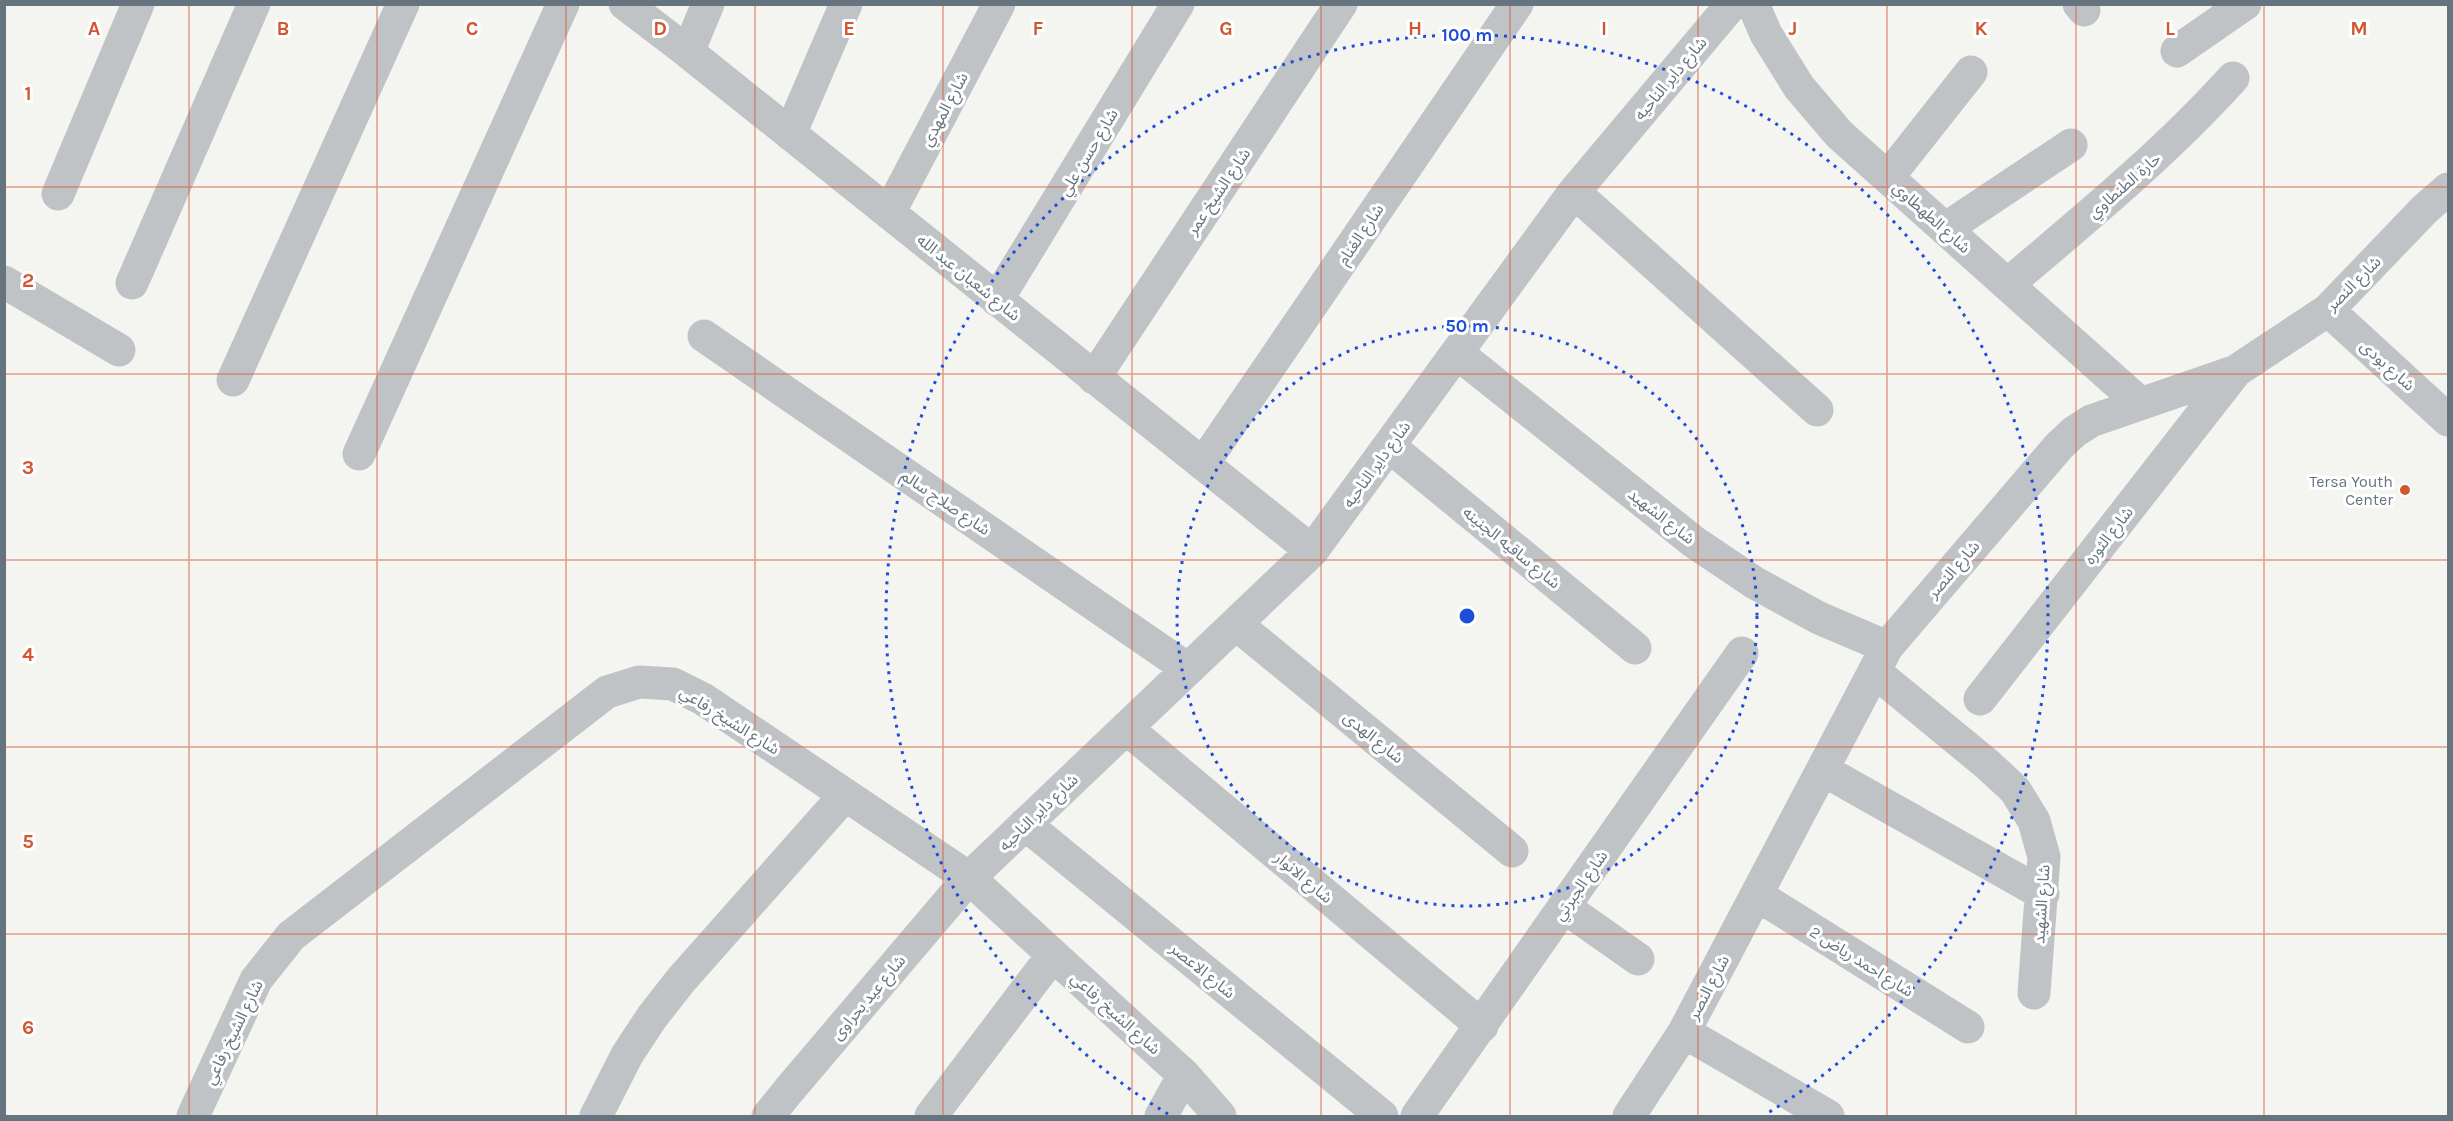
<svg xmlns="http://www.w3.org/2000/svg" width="2453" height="1121" font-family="Karla,'Noto Sans Arabic',sans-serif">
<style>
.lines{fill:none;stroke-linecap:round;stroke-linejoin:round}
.minor{stroke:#c0c3c6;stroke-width:33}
.grid{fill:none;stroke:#d25632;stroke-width:1.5;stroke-opacity:0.55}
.ring{fill:none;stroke:#1d4ed8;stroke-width:3;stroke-dasharray:3 6}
.poi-dot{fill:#d25632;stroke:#fff;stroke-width:2}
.labels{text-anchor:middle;stroke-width:6;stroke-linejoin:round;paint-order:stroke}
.street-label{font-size:16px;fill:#66747f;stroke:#fff}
.poi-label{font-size:16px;fill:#66747f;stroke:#fff;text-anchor:end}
.grid-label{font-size:20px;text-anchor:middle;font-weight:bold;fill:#d25632;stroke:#fff;stroke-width:6;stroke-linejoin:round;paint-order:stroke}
.centre{fill:#1d4ed8;stroke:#fff;stroke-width:3}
.ring-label{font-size:18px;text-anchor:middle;font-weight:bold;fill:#1d4ed8;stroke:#fff;stroke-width:6;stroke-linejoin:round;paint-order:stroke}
</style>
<rect width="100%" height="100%" fill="#f4f4f1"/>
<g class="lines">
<path class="minor" d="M625 4 688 52 1312 551
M1753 4 1766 34 1799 87 1839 134 2141 404
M2079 4 2084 10
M2177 51 2245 4
M688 52 708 4
M790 134 846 4
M1888 177 1971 72
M1574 192 1817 410
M58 194 138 4
M889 213 999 4
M1945 229 2071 145
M4 282 119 350
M132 283 254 4
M2008 284C2086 218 2164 154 2233 78
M997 300 1178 4
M2328 310 2448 420
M704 336 1188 669
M1457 353 1694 542 1755 583 1819 618 1887 647
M1094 378 1341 4
M233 380 403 4
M1389 446 1635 648
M359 454 563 4
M1203 464 1517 4
M1236 624 1512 851
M1875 672 1987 764 2015 790 2034 821 2044 857 2034 993
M1980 699 2236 371
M1126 728 1482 1026
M1823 770 2043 894
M1025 824 1382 1116
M1757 895 1968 1027
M1564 907 1638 959
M1684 1032 1828 1116
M193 1116 256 980 291 936 607 692 639 682 673 684 703 699 969 878 1184 1075 1220 1116
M596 1116 627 1055 652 1017 681 980 845 795
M768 1116 789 1090 969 878 1312 551 1574 192 1732 4
M931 1116 1053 955
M1161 1116 1184 1075
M1417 1116 1742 653
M1629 1116 1684 1032 1887 647 2059 446 2074 432 2091 421 2236 371 2328 310 2425 209 2448 189"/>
</g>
<path class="grid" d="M189 4V1116M377 4V1116M566 4V1116M755 4V1116M943 4V1116M1132 4V1116M1321 4V1116M1510 4V1116M1698 4V1116M1887 4V1116M2076 4V1116M2264 4V1116M4 187H2448M4 374H2448M4 560H2448M4 747H2448M4 934H2448"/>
<g class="ring">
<circle cx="1467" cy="616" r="290"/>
<path d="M1168 1114A581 581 0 1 1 1766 1114"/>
</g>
<circle class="poi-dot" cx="2405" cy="490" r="6"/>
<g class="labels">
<g class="street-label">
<text transform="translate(1670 78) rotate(-50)" y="6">شارع داير الناحيه</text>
<text transform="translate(944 109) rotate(-62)" y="6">شارع المهدي</text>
<text transform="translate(1088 152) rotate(-59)" y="6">شارع حسن علي</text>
<text transform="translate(2124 185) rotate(-41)" y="6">حارة الطنطاوي</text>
<text transform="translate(1218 191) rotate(-56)" y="6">شارع الشيخ عمر</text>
<text transform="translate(1932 217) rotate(42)" y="6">شارع الطهطاوي</text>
<text transform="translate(1360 234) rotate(-56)" y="6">شارع الغنام</text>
<text transform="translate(969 277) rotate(39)" y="6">شارع شعبان عبد الله</text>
<text transform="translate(2353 283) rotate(-45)" y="6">شارع النصر</text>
<text transform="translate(2388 365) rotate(42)" y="6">شارع بودى</text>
<text transform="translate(1376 464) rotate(-54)" y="6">شارع داير الناحيه</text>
<text transform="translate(946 502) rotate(34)" y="6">شارع صلاح سالم</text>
<text transform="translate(1662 516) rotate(38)" y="6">شارع الشهيد</text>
<text transform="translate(2108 535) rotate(-52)" y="6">شارع الثوره</text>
<text transform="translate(1512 547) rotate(39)" y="6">شارع ساقيه الجنينه</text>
<text transform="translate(1953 569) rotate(-49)" y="6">شارع النصر</text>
<text transform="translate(730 720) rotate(32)" y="6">شارع الشيخ رفاعي</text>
<text transform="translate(1374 737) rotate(39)" y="6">شارع الهدى</text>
<text transform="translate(1038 812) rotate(-44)" y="6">شارع داير الناحيه</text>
<text transform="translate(1304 877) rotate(40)" y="6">شارع الانوار</text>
<text transform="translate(1580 885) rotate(-55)" y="6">شارع الجبرتي</text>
<text transform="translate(2041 904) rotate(-86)" y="6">شارع الشهيد</text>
<text transform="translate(1862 961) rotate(32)" y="6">شارع احمد رياض 2</text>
<text transform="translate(1203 970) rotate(39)" y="6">شارع الاعصر</text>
<text transform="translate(1708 987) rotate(-62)" y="6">شارع النصر</text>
<text transform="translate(868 997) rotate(-50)" y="6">شارع عيد بحراوى</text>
<text transform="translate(1116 1013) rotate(42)" y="6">شارع الشيخ رفاعي</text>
<text transform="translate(233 1032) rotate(-64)" y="6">شارع الشيخ رفاعي</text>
</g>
<g class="poi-label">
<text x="2393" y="487">Tersa Youth<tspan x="2393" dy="18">Center</tspan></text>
</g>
</g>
<g class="grid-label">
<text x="94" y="35">A</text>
<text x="283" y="35">B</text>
<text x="472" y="35">C</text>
<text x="660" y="35">D</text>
<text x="849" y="35">E</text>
<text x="1038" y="35">F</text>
<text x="1226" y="35">G</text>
<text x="1415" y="35">H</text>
<text x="1604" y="35">I</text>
<text x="1793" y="35">J</text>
<text x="1981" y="35">K</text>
<text x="2170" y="35">L</text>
<text x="2359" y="35">M</text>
<text x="28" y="100">1</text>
<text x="28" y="287">2</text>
<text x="28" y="474">3</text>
<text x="28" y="661">4</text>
<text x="28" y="848">5</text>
<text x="28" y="1034">6</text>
</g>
<circle cx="1467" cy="616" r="9" class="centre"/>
<g class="ring-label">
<text x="1467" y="41">100 m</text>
<text x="1467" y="332">50 m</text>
</g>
<rect width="2453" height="1121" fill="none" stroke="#66747f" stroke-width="12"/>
</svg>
